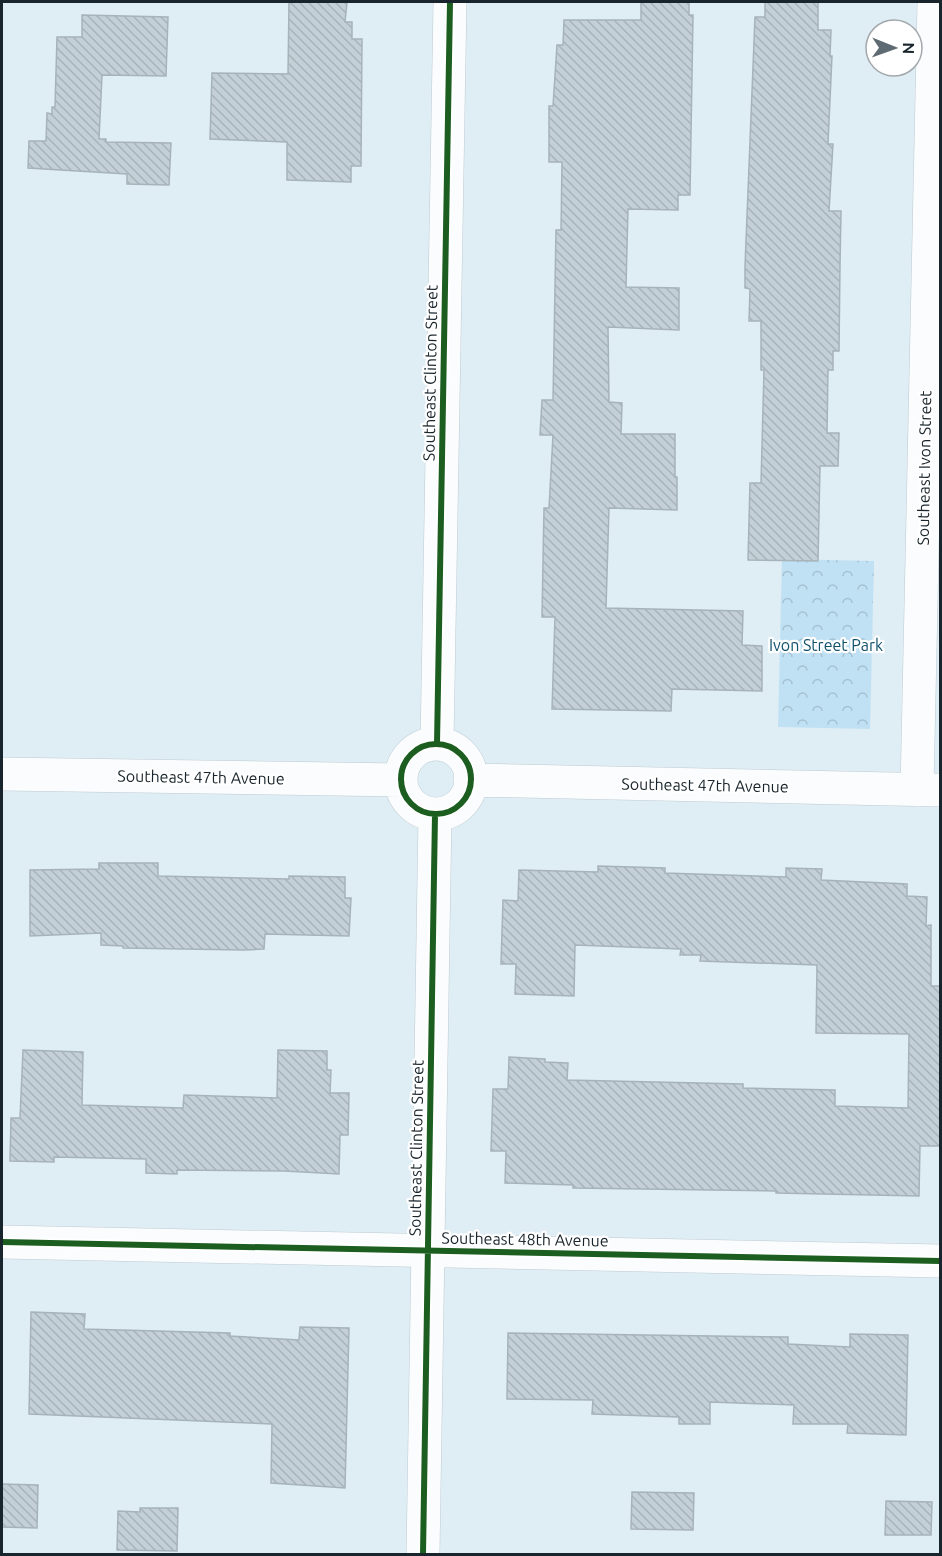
<svg xmlns="http://www.w3.org/2000/svg" width="942" height="1556" font-family="Ubuntu,sans-serif">
<style>
.park{fill:url(#park-crowns)}
.building{fill:url(#building-back-hatch);stroke:#a7b3ba;stroke-width:1.5}
.lines{fill:none;stroke-linecap:round;stroke-linejoin:round}
.minor-casing{stroke:#becbd1;stroke-width:34}
.minor{stroke:#fafcfe;stroke-width:33}
.cycleway-casing{stroke:#fff;stroke-width:10}
.cycleway{stroke:#1b5e20;stroke-width:6}
.labels{text-anchor:middle;stroke-width:4.5;stroke-linejoin:round;paint-order:stroke}
.street-label{font-size:16px;fill:#19252c;stroke:#fff}
.park-label{font-size:16px;fill:#0f506d;stroke:#fff}
</style>
<defs>
<pattern id="park-crowns" width="20" height="18" patternUnits="userSpaceOnUse" patternTransform="scale(1.5)"><rect width="20" height="18" fill="#c0e1f4"/><path d="M2 6a3 3 0 1 1 6 0M12 15a3 3 0 1 1 6 0" fill="none" stroke="#a4c1d1"/></pattern>
<pattern id="building-back-hatch" width="6" height="6" patternUnits="userSpaceOnUse" patternTransform="scale(1.5)"><rect width="6" height="6" fill="#c4d0d7"/><path d="M-1 5l2 2M0 0l6 6M5-1l2 2" fill="none" stroke="#a8b2b9"/></pattern>
</defs>
<rect width="100%" height="100%" fill="#dfedf5"/>
<path class="park" d="M782 559 874 561 870 729 778 727Z"/>
<path class="building" d="M289 2H347L345 22H352V39H362L361 166H351V182L287 180V142L210 139 212 73 288 74Z
M641 2H689V15H693L690 195H678V210L628 209 626 287 679 288V330L608 327 609 402 622 403 621 434H675V477H677V510L609 508 606 608 743 611 742 645 762 646V691L672 689 671 711 552 709 555 617H542L544 508H549L553 435H540L542 400H553L556 230H561L562 162H549V106H553L557 45H563L564 20H641Z
M765 2H818V30H831L830 56H832L828 144H833L829 211H841L840 266 839 351H833V370H828L827 433H839L838 466H820L818 561 748 560 750 483H761L764 370H761V321H749L750 289 745 288V266L755 17H765Z
M82 15 168 17 166 76 102 75 99 139H106V142L171 143 169 185 127 184V174L28 168 29 141H46L47 113 52 114V107H55L57 37H82Z
M99 863H158V876L289 879V876L345 877V898H351L349 936 265 934 264 949 244 950 123 948V946L101 945V933L30 936V870L99 869Z
M598 866 665 868V873L786 877V868L822 869 821 880 907 884V896L927 897 926 926 931 925V986H940V1146H920L919 1196 776 1193V1191L573 1188V1185L505 1183 506 1151H491L493 1089H508L509 1057 545 1059V1062L568 1063 567 1080 743 1084V1088L835 1090V1106L908 1108 909 1034 816 1033 817 965 700 961 701 955H680L681 949 575 945 574 996 515 994 516 964H501L503 900 518 901 519 870 598 872Z
M23 1050 83 1052 82 1105 183 1108 184 1095 277 1098 278 1050 327 1051V1070H331L330 1093H349L348 1135H340L339 1174 284 1171 177 1170V1174L146 1173V1159L54 1157V1162L10 1161 11 1118H20Z
M31 1312 85 1314 84 1329 230 1333V1336L299 1340 300 1327 349 1328 345 1488 271 1483 272 1424 29 1414Z
M508 1333 788 1337V1344L850 1347V1334L908 1335 906 1435 847 1433 848 1424H793L794 1405 710 1402V1424H679V1417L592 1414 593 1400 507 1399Z
M2 1484 38 1485 37 1528 2 1527Z
M632 1492 694 1493 693 1530 631 1529Z
M886 1501 932 1502 931 1535H885Z
M140 1508H178L177 1551 117 1550 118 1511 140 1512Z"/>
<g class="lines">
<defs>
<path id="minor" d="M437 744 450 2
M401 779a35 35 0 1 1 70 0a35 35 0 1 1-70 0Z
M2 774 401 780
M470 780 940 790
M917 790 934 2
M2 1242 940 1261
M423 1554 435 814"/>
</defs>
<use href="#minor" class="minor-casing"/>
<use href="#minor" class="minor"/>
<defs>
<path id="cycleway" d="M437 744 450 2
M401 779a35 35 0 1 1 70 0a35 35 0 1 1-70 0Z
M2 1242 940 1261
M423 1554 435 814"/>
</defs>
<use href="#cycleway" class="cycleway-casing"/>
<use href="#cycleway" class="cycleway"/>
</g>
<g class="labels">
<g class="street-label">
<text transform="translate(430 373) rotate(-89)" y="6">Southeast Clinton Street</text>
<text transform="translate(924 468) rotate(-89)" y="6">Southeast Ivon Street</text>
<text transform="translate(201 777) rotate(1)" y="6">Southeast 47th Avenue</text>
<text transform="translate(705 785) rotate(1)" y="6">Southeast 47th Avenue</text>
<text transform="translate(416 1148) rotate(-89)" y="6">Southeast Clinton Street</text>
<text transform="translate(525 1239) rotate(1)" y="6">Southeast 48th Avenue</text>
</g>
<g class="park-label">
<text x="826" y="651">Ivon Street Park</text>
</g>
</g>
<rect width="942" height="1556" fill="none" stroke="#19252c" stroke-width="6"/>
<g transform="translate(894 48) rotate(91)"><circle r="28" fill="#ffffff" stroke="#a3a8ab" stroke-width="1.5"/>
<path d="M0-4.5L10 22L0 15L-10 22Z" fill="#5e6b72"/>
<text y="-9" font-size="16" font-weight="bold" text-anchor="middle" fill="#19252c">N</text>
</g>
</svg>
